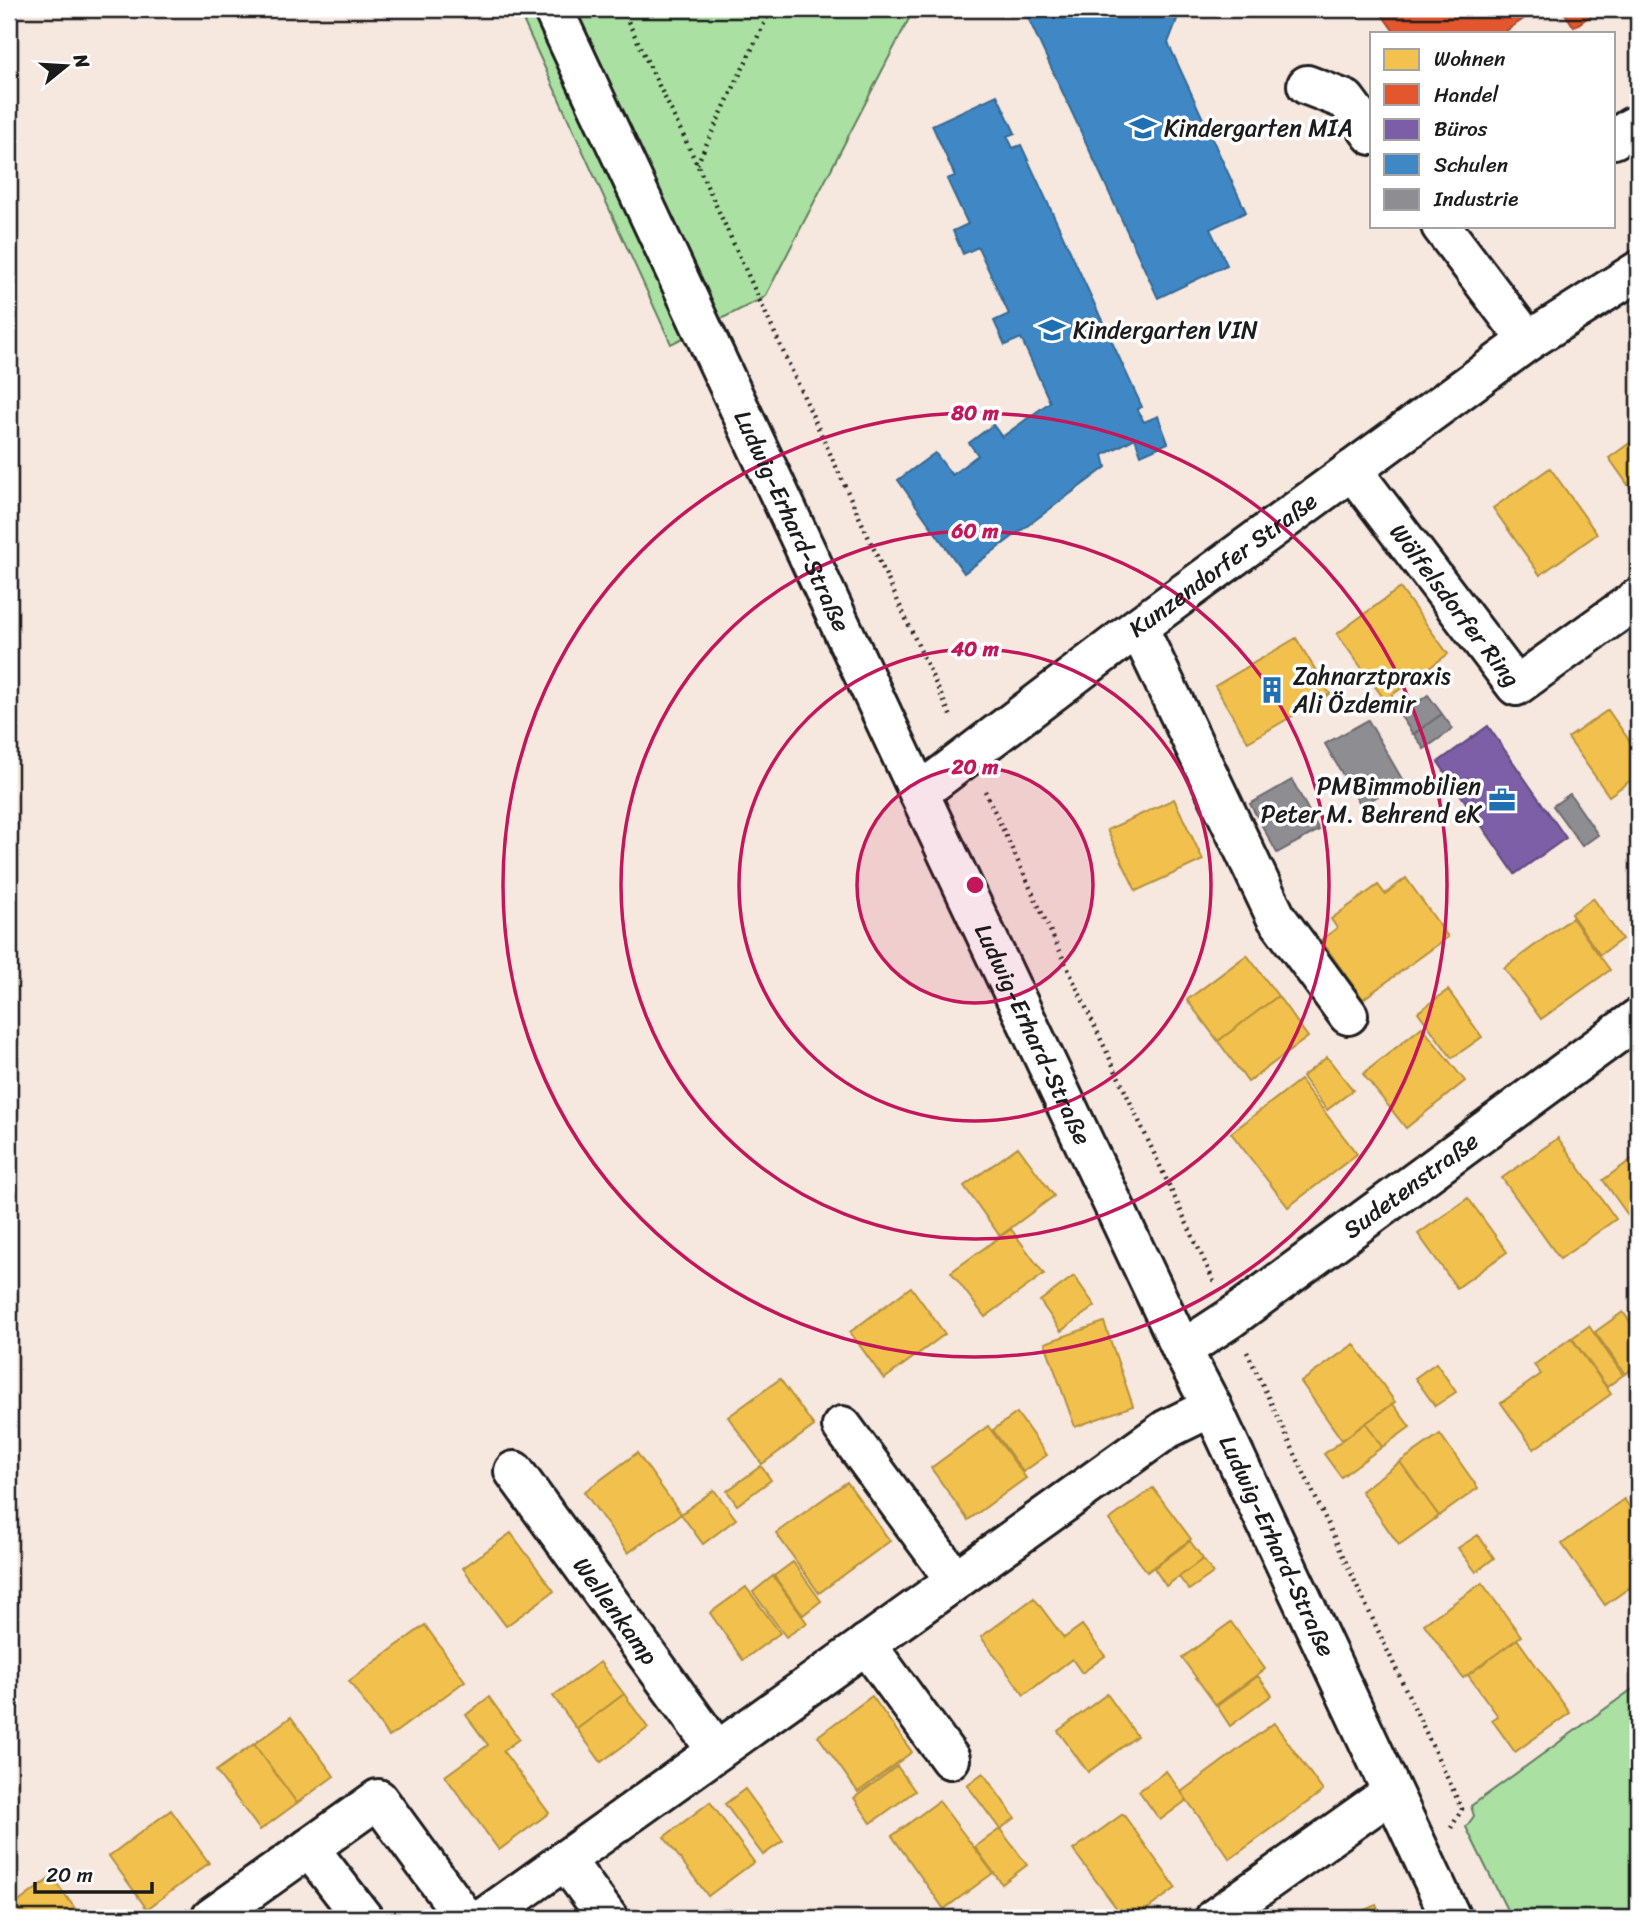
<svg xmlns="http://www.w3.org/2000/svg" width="1647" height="1927" font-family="Sriracha,sans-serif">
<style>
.green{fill:#aae0a2;stroke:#637e5f;stroke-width:2}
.homes{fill:#f2c14e;stroke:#b2903f;stroke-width:2}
.shops{fill:#e4572e;stroke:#a84529;stroke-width:2}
.offices{fill:#7b5ea7;stroke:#5e4a7d;stroke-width:2}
.schools{fill:#3f88c5;stroke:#346892;stroke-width:2}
.industry{fill:#8d8d92;stroke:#6b6b6f;stroke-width:2}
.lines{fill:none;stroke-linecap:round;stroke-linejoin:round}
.minor-casing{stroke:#1c1c1c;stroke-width:44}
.path{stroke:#1c1c1c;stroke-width:4.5;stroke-dasharray:2 5;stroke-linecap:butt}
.minor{stroke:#fff;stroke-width:38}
.ring{fill:none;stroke:#c2185b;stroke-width:3.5}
.labels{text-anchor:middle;stroke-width:7;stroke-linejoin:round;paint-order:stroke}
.poi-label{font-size:24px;fill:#1c1c1c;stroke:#fff;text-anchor:start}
.street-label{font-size:24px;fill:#1c1c1c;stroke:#fff}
.centre{fill:#c2185b;stroke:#fff;stroke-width:3.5}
.ring-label{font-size:21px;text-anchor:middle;font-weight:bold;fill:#c2185b;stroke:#fff;stroke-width:7;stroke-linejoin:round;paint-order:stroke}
</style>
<rect width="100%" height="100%" fill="#f6e7df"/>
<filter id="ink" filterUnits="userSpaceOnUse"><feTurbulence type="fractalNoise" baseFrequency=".0143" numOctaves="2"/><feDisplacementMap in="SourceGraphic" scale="14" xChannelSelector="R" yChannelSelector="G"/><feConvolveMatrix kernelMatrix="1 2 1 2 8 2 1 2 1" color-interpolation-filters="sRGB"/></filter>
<g filter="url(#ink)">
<path class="green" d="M518 9H914L765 297 671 344Z
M1638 1685V1918H1511L1466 1827 1474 1816 1471 1806Z"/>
<path class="homes" d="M1638 437V499L1609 458Z
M1550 468 1597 534 1540 575 1493 508Z
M1400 588 1448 654 1385 700 1337 634Z
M1296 638 1330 694 1248 742 1215 686Z
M1608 710 1638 753V775L1609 796 1568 738Z
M1174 799 1203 860 1136 891 1107 830Z
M1406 878 1448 937 1363 999 1321 940 1337 928 1331 919 1378 885 1385 894Z
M1593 898 1622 939 1600 955 1571 914Z
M1572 918 1610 970 1541 1019 1504 968Z
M1247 955 1278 996 1218 1041 1187 1000Z
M1448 990 1482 1037 1452 1058 1418 1012Z
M1278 996 1308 1037 1248 1082 1218 1041Z
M1422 1027 1465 1081 1406 1128 1363 1074Z
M1327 1057 1353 1090 1327 1110 1302 1077Z
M1300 1080 1357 1154 1288 1207 1231 1133Z
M1558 1138 1616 1219 1560 1259 1502 1178Z
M1018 1147 1054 1196 1000 1236 964 1186Z
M1635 1157 1638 1161V1223L1635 1225 1603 1180Z
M1468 1198 1507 1252 1457 1288 1418 1234Z
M1011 1229 1044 1274 985 1317 951 1272Z
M1074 1276 1095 1306 1061 1331 1040 1301Z
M911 1287 945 1334 884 1379 850 1332Z
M1623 1312 1638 1333V1365L1625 1374 1595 1332Z
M1104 1322 1133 1406 1075 1427 1045 1343Z
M1589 1326 1623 1375 1607 1387 1572 1338Z
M1571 1338 1611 1394 1534 1449 1501 1403 1541 1374 1534 1365Z
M1354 1344 1395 1402 1342 1440 1301 1382Z
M1436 1363 1456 1392 1435 1406 1415 1378Z
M780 1379 814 1426 762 1464 728 1417Z
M1393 1404 1410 1427 1382 1447 1366 1423Z
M1017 1413 1047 1455 1023 1472 993 1430Z
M1366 1423 1382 1447 1341 1477 1324 1454Z
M988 1426 1026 1478 968 1520 931 1468Z
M1440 1434 1478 1488 1439 1516 1400 1462Z
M637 1453 681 1514 628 1553 584 1492Z
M1400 1462 1439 1516 1399 1545 1361 1491Z
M761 1466 771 1480 737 1505 727 1491Z
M847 1482 890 1541 819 1593 776 1533Z
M1153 1488 1191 1539 1147 1572 1109 1520Z
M714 1490 736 1519 703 1544 681 1514Z
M1624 1499 1638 1519V1601L1629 1588 1605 1605 1562 1544Z
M511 1533 554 1591 506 1626 463 1568Z
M1478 1535 1494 1558 1476 1572 1458 1548Z
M1190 1541 1203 1559 1166 1586 1154 1568Z
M1203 1559 1213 1573 1189 1590 1179 1577Z
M793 1562 821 1601 803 1615 774 1576Z
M773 1576 807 1623 786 1637 753 1592Z
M1482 1583 1521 1636 1463 1678 1424 1624Z
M746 1587 780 1633 743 1660 710 1613Z
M1034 1598 1064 1638 1082 1625 1105 1656 1082 1673 1072 1659 1024 1695 981 1637Z
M1231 1622 1265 1669 1216 1705 1182 1658Z
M425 1625 465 1681 389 1737 349 1681Z
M1517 1639 1570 1713 1515 1752 1492 1720 1498 1716 1468 1675Z
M600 1662 624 1694 577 1729 553 1696Z
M1258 1676 1272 1695 1230 1726 1217 1706Z
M624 1694 648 1728 601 1762 577 1729Z
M1107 1694 1137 1736 1088 1772 1058 1731Z
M872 1696 912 1752 858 1792 818 1736Z
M489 1697 519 1739 503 1751 549 1813 499 1850 445 1776 488 1745 466 1715Z
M291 1717 334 1776 297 1803 254 1744Z
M1274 1723 1323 1791 1230 1859 1181 1792Z
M254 1744 297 1803 260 1830 216 1771Z
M897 1766 915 1791 871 1823 854 1798Z
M1166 1771 1187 1800 1160 1820 1139 1791Z
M983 1773 1015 1818 1000 1829 967 1785Z
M745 1789 783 1841 763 1855 725 1804Z
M939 1801 993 1873 944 1909 892 1836Z
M710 1802 754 1862 708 1896 664 1837Z
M171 1810 209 1863 147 1909 109 1856Z
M1123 1814 1176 1888 1135 1918H1124L1073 1850Z
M1000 1829 1027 1865 1002 1884 975 1847Z
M52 1877 82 1918H9V1909Z
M1376 1905 1382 1918H1346Z"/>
<path class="shops" d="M1378 9H1538L1503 33H1395Z
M1562 9H1600L1574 27Z"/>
<path class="offices" d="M1488 726 1566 838 1515 874 1438 762Z"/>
<path class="schools" d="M1024 9H1181L1168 43 1246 212 1210 229 1227 265 1158 298Z
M997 95 1015 133 1007 136 1013 148 1021 145 1142 407 1137 409 1144 422 1158 416 1168 443 1141 455 1135 438 1103 455 1106 467 964 573 898 480 935 453 952 475 978 455 969 443 993 425 1002 437 1050 402 1021 338 1005 345 994 321 1009 314 978 247 963 254 953 231 968 224 947 179 955 176 932 125Z"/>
<path class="industry" d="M1428 695 1442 714 1413 734 1400 715Z
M1442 714 1453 729 1424 749 1414 734Z
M1368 720 1403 781 1361 806 1325 744Z
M1292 780 1319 830 1277 853 1250 804Z
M1570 794 1598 835 1582 846 1553 806Z"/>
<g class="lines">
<defs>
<g id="minor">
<path id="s1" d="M553 9 919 793 1182 1350 1212 1407 1451 1918"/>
<path d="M1307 85 1346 100 1372 135"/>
<path d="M1614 139 1632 127 1638 135"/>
<path d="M1441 226 1528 341"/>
<path id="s2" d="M1352 470 1516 686 1638 598"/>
<path d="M1138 627 1276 917 1348 1015"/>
<path id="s3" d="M919 793 1138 627 1528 341 1638 271"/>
<path id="s4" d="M1182 1350 1231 1318 1638 1018"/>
<path d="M842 1426 955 1580"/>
<path id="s5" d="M514 1471 717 1751"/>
<path d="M866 1644 950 1759"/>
<path d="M309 1848 363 1918"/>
<path d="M565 1860 608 1918"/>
<path d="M211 1918 378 1799 465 1918"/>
<path d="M484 1918 1167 1429 1212 1407"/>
<path d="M1215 1918 1391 1793"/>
</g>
</defs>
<use href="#minor" class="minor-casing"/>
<path class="path" d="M622 9 697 164 952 719
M697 164 771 9
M985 791 1215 1284
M1247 1352 1462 1809 1451 1828"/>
<use href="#minor" class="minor"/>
</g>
</g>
<circle cx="975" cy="885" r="118" fill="#c2185b" fill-opacity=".12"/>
<g class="ring">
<circle cx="975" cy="885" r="118"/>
<circle cx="975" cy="885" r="236"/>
<circle cx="975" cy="885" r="354"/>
<circle cx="975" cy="885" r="472"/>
</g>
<defs>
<symbol id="school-bare" viewBox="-9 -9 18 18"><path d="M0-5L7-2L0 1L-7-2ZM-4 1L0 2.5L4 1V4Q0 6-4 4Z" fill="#1f6fb2" stroke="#fff" stroke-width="2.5" paint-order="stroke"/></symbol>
<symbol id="building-bare" viewBox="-9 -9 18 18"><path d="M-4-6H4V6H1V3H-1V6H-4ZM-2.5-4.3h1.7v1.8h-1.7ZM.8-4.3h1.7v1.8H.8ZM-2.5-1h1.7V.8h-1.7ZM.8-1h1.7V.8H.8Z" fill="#1f6fb2" stroke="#fff" stroke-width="2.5" paint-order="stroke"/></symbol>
<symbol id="office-bare" viewBox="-9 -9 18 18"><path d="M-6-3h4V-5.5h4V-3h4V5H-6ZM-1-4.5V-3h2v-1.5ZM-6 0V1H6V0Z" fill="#1f6fb2" stroke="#fff" stroke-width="2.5" paint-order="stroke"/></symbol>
</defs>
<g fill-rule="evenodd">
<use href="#school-bare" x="1124" y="109" width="38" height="38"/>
<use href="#school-bare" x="1033" y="311" width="38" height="38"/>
<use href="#building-bare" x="1253" y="671" width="38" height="38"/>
<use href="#office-bare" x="1483" y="781" width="38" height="38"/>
</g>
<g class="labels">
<g class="poi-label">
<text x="1164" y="136">Kindergarten MIA</text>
<text x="1073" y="338">Kindergarten VIN</text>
<text x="1293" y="684">Zahnarztpraxis<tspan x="1293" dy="28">Ali Özdemir</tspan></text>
<text x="1481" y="794" text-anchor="end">PMBimmobilien<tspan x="1481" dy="28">Peter M. Behrend eK</tspan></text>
</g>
<g class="street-label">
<text dy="8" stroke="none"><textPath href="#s1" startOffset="565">Ludwig-Erhard-Straße</textPath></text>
<text dy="8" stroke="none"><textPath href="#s3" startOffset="380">Kunzendorfer Straße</textPath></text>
<text dy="8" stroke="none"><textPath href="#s2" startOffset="170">Wölfelsdorfer Ring</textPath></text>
<text dy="8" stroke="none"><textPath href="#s1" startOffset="1132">Ludwig-Erhard-Straße</textPath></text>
<text dy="8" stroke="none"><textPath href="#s4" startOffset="282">Sudetenstraße</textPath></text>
<text dy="8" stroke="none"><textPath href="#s1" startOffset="1699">Ludwig-Erhard-Straße</textPath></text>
<text dy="8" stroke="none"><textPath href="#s5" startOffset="173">Wellenkamp</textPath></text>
</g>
</g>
<circle cx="975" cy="885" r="10" class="centre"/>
<g class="ring-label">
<text x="975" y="420">80 m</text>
<text x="975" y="538">60 m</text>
<text x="975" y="656">40 m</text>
<text x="975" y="774">20 m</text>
</g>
<rect width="1647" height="1927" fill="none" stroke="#fff" stroke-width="35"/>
<rect x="18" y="18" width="1612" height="1892" fill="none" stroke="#1c1c1c" stroke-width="2.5" filter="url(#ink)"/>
<rect x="1370" y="32" width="245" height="196" fill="#ffffff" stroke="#a4a4a4" stroke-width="2"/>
<rect x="1384" y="49" width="35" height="21" fill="#f2c14e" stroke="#a4a4a4" stroke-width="2"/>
<text x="1434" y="66" font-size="21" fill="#1c1c1c">Wohnen</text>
<rect x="1384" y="84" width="35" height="21" fill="#e4572e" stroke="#a4a4a4" stroke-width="2"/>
<text x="1434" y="102" font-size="21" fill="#1c1c1c">Handel</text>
<rect x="1384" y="119" width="35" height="21" fill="#7b5ea7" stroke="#a4a4a4" stroke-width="2"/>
<text x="1434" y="136" font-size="21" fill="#1c1c1c">Büros</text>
<rect x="1384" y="154" width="35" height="21" fill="#3f88c5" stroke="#a4a4a4" stroke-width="2"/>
<text x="1434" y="172" font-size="21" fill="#1c1c1c">Schulen</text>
<rect x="1384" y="189" width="35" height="21" fill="#8d8d92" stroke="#a4a4a4" stroke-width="2"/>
<text x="1434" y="206" font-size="21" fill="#1c1c1c">Industrie</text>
<g transform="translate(66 66) rotate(72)" stroke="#ffffff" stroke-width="5" paint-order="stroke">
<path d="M0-5L12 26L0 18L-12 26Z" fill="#1c1c1c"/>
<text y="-10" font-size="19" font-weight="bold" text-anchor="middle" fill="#1c1c1c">N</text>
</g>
<path d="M35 1882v10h117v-10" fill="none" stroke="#1c1c1c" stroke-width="3.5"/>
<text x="46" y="1882" font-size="21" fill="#1c1c1c" stroke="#ffffff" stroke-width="5" paint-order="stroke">20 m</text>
</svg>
